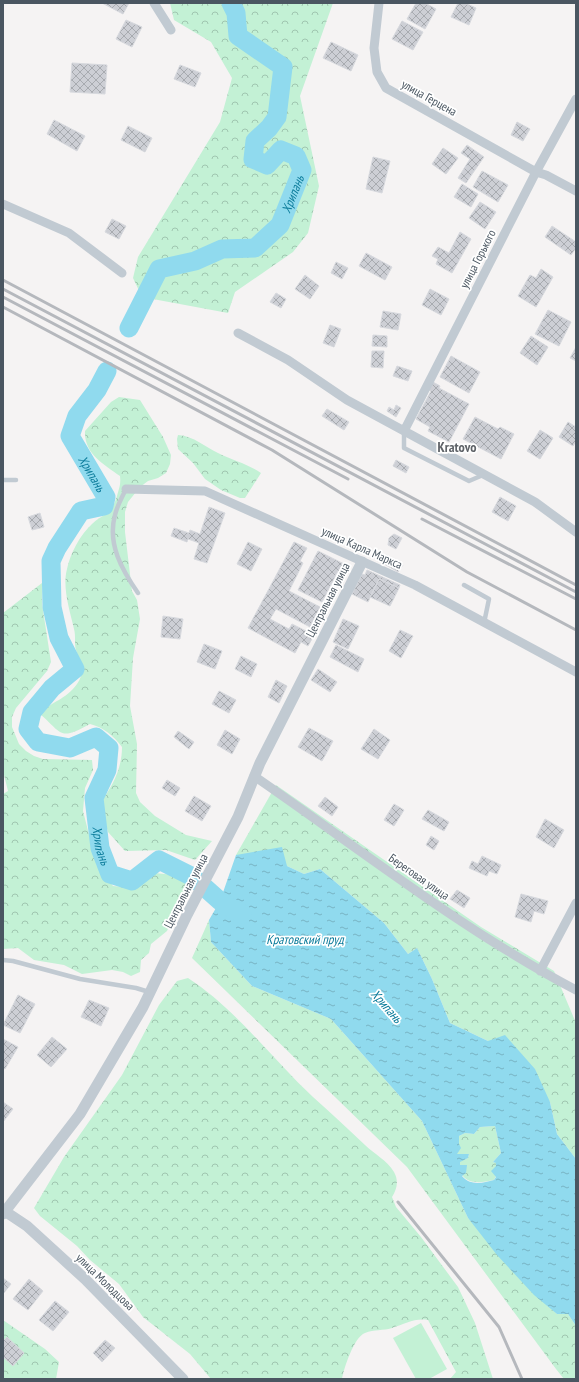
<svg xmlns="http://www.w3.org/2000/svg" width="579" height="1382" font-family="'PT Sans Narrow',sans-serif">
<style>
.forest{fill:url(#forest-crowns)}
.pitch{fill:#c3f1d5}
.water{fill:url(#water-ripples);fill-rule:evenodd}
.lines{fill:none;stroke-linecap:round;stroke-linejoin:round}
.river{stroke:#90daee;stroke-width:19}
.building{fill:url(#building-cross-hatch);stroke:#d7d9de}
.service{stroke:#c1cad2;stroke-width:4.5}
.minor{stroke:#c1cad2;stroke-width:9}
.tertiary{stroke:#c1cad2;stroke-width:11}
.rail{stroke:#b5b8bd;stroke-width:3}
.labels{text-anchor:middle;stroke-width:3.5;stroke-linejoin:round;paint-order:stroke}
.street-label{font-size:12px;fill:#4a5661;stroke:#fff}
.water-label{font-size:13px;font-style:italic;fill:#0c7c9b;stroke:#fff}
.quarter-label{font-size:14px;font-weight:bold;fill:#5f6368;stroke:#fff}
</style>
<defs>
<pattern id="forest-crowns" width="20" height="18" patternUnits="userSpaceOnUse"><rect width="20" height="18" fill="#c3f1d5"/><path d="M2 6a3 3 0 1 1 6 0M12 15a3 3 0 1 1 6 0" fill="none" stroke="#a0c6b0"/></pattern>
<pattern id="water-ripples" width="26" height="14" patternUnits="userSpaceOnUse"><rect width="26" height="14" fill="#90daee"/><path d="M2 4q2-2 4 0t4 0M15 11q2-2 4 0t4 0" fill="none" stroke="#78b4c4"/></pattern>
<pattern id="building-cross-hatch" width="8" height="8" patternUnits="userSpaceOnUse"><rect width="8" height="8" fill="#cdcfd5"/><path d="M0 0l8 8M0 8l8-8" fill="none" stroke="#a8abb0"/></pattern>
</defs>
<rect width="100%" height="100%" fill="#f5f3f3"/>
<path class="forest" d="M170 3H333L300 96 319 186 308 233 293 252 235 292 228 313 142 297 133 278 138 257 220 122 232 78 211 42 174 20Z
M119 397 140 400 163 437 171 455 170 464 166 473 158 478 148 481 140 487 128 502 125 512V532L132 591 137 600 140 619 133 658 130 706 137 744 136 793 140 802 155 816 186 835 212 841 195 860 166 850 125 851 108 832 100 803C113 786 122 768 122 747 114 736 103 727 90 724 59 741 63 734 40 714 51 701 66 700 77 684 86 671 80 663 76 650 74 644 76 636 74 629 70 611 62 588 67 569 70 554 80 535 92 524 105 512 111 516 117 496 119 488 121 485 120 476 104 464 84 454 85 431L111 402Z
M178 435C194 436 205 447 218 453 232 460 248 464 261 473L245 498H240L221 490 205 479 193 463 178 449 177 439Z
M42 583V604L51 662 47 671 16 708 12 717V727L19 744 26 751 34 756 43 759 92 760 93 770 85 788 83 811 97 866 113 886 135 888 155 873 174 875 189 880 167 931 151 944 149 953 141 960 140 972 131 976 123 972 112 970 82 974 64 965 34 960 18 948 3 949V794L8 791 3 771V613Z
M276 785 481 927 554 971 576 1023V1159L557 1134 550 1102 488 1041 450 1023 432 979 417 948 408 954 384 923 320 869 304 874 287 866 236 855Z
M209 920 211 942 252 986 331 1019 422 1121 468 1218 557 1314H568L576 1326V1379H564L556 1369 407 1167 192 958Z
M188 978C237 1010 271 1058 313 1097 331 1113 348 1129 365 1145 374 1154 387 1160 394 1172 399 1181 397 1189 392 1197L396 1207 421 1237 458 1287 475 1323 493 1379H450L456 1372 428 1320C414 1318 405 1324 392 1328 383 1331 374 1329 365 1333 354 1337 344 1368 342 1379H211L190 1354 143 1317 119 1284 90 1260 77 1246 40 1216 34 1208 64 1157 122 1075 159 1005 177 981Z
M495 1126 501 1153 493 1162 497 1163 496 1176 494 1180C477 1184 458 1185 460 1161L468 1158 469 1154H456L459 1150V1136L465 1133 474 1134 480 1127Z
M3 1320 45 1349 59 1362 56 1379H3Z"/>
<path class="pitch" d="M421 1323 447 1369 429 1379H416L393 1338Z"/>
<path class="water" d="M282 847 287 866 304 874 320 869 384 923 408 954 417 948 432 979 450 1023 488 1041 505 1035 535 1069 550 1102 557 1134 576 1159V1326L568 1314H557L534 1295 497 1255 468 1218 422 1121 331 1019 252 986 211 942 209 920 220 901 236 855ZM495 1126 501 1153 493 1162 496 1163V1166L491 1171 496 1177 494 1180C483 1183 470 1186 462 1176L466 1173 467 1165H460V1162L468 1158 469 1154H457L461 1148 459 1144V1136L465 1133 474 1134 480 1127Z"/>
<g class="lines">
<g class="river">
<path id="s1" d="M129 328 159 269 195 261 222 249 255 248 280 225 302 170 296 156 281 150 267 165 253 159 255 141 269 128 277 117 283 67 238 36 236 13 231 3"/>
<path id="s2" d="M107 371 97 390 77 416 70 436 106 497 104 506 81 511 57 548 51 561 52 607 59 638 75 669 52 688 32 712 28 729 38 742 70 748 96 737 109 748 107 770 94 798 100 848 110 874 132 881 159 860 193 877 220 901 242 914"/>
</g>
</g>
<path class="building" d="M102 3H129L123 14Z
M416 3H425L436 9 425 29 407 19Z
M458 3H465L476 8 469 25 451 17Z
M126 20 142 27 132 47 116 39Z
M402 21 423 32 413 50 392 39Z
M331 42 358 55 351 71 323 58Z
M72 63 107 65 105 94 70 92Z
M180 65 201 73 195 87 174 79Z
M54 120 85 136 77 151 47 134Z
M517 122 530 129 523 141 511 135Z
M128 126 152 138 145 152 121 140Z
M467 145 484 157 466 183 458 178 470 159 461 153Z
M443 148 458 158 446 174 432 164Z
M373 157 390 161 382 193 366 189Z
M482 171 508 185 498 202 473 187Z
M462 184 478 194 471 207 454 197Z
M480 202 496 212 485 229 469 218Z
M112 219 126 226 119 239 105 232Z
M552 226 576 242V248L571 255 545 237Z
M460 232 471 239 452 273 436 264 438 259 432 256 438 247 449 253Z
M366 253 392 267 385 280 359 266Z
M336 262 348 268 342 279 331 273Z
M541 269 553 277 536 307 518 296 530 275 536 278Z
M305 275 319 286 310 299 295 289Z
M430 289 449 299 441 315 422 305Z
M276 293 286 299 281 308 270 302Z
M548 310 571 322 559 346 535 334Z
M383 311 401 314 398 330 380 327Z
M330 325 341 329 334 347 323 343Z
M373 335 387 336V347L372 346Z
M531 336 548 347 537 365 520 353Z
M576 347V361L570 358Z
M372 351H384L383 368 371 367Z
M451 356 480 372 469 393 440 377Z
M397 366 412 371 408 381 393 376Z
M433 382 440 386 439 388 469 404 449 442 428 431 430 427 416 419 431 391 429 390Z
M396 405 401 408 396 417 387 411 389 407 394 410Z
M327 409 349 422 344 430 322 416Z
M475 417 498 429 500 427 514 434 501 459 463 439Z
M568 422 576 427V441L573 446 559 437Z
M540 430 553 438 540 459 527 451Z
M396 460 409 467 406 473 393 466Z
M500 497 516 506 508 521 492 512Z
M209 507 225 513 207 563 194 559 199 543 188 539 187 542 171 536 174 528 189 533 190 530 200 534Z
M40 513 44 527 32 530 28 517Z
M394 534 402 538 396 549 388 545 389 538Z
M248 542 262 549 251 571 237 564Z
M294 542 307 548 300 561 303 563 289 591 320 607 310 627 276 609 270 619 289 629 292 624 314 635 308 646 301 642 295 653 248 628Z
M318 551 346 565 343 573 338 571 322 602 298 590Z
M386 555 403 565 398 572 381 562Z
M367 570 400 585 399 588 379 579 368 602 352 594 362 574 365 575Z
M379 579 399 588 390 606 370 597Z
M163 616 183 619 180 639 161 637Z
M343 619 359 626 348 649 333 642Z
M400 630 413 636 401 658 389 651Z
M204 644 222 651 215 669 197 662Z
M336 645 364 659 358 672 330 657Z
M241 656 257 664 251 677 235 669Z
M318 669 337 682 330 692 311 680Z
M276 680 287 686 279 703 268 697Z
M219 691 236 700 229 713 212 704Z
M309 728 333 741 322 761 298 747Z
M374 729 390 740 378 759 361 749Z
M225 730 240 739 232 754 217 745Z
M178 731 194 742 189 749 174 737Z
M167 780 180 788 175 796 162 788Z
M194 796 211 806 202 821 185 811Z
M325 797 338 807 332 816 318 806Z
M394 804 404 810 394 826 384 820Z
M428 810 449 822 444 831 422 819Z
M545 819 564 830 554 848 536 837Z
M431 836 439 841 434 850 426 845Z
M482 856 501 865 497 874 489 871 487 876 469 868 472 861 478 864Z
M457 890 470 898 464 908 450 899Z
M521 894 548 901 544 914 534 911 531 922 515 917Z
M18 995 35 1004 20 1033 3 1025Z
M89 1000 109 1008 101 1026 81 1017Z
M52 1037 67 1049 51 1067 37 1055Z
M3 1039 18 1047 5 1069 3 1068Z
M3 1102 13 1109 3 1122Z
M3 1278 11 1284 3 1294Z
M29 1279 43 1291 28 1310 13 1299Z
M55 1301 69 1312 53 1331 39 1320Z
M7 1337 24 1353 13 1366 3 1357V1341Z
M105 1340 115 1348 102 1362 93 1353Z"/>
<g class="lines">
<path class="service" d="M404 431V448L469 481 483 475
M3 480H16
M126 489C122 497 117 506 115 515 107 544 122 570 138 593
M464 585 489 599 484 623
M3 960 13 961 80 979 136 988 149 992"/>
<path class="minor" d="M154 3 171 30
M379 3 374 48 377 72 386 88 536 172 546 175 576 191
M3 204 69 233 122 273
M238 333 288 360 347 400 535 502 576 532
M404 431 536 172 576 99
M126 489 205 491 415 585 576 672
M254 776C360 849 462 930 576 990
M540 971 576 903"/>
<path class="tertiary" d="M3 1210 27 1226 85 1279 183 1379
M3 1214 80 1114 143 1007 187 915 238 817 260 763 362 562"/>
<path class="rail" d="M3 280 576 585
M3 289 576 592
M3 297 348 479
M3 307 272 450 467 572 576 630
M422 519 576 599
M398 1202 499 1327 522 1379"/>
</g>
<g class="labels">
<g class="street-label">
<text transform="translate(429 98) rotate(29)" y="4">улица Герцена</text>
<text transform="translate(478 259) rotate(-63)" y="4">улица Горького</text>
<text transform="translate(362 548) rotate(24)" y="4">улица Карла Маркса</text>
<text transform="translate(328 600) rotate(-63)" y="4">Центральная улица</text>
<text transform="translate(419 877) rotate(35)" y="4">Береговая улица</text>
<text transform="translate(186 891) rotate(-63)" y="4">Центральная улица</text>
<text transform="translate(105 1282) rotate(44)" y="4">улица Молодцова</text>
</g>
<g class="water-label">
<text dy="5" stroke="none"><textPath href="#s1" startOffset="233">Хрипань</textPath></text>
<text dy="5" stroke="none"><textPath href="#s2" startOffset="119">Хрипань</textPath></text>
<text dy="5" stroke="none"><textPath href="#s2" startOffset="624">Хрипань</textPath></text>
<text x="305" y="944">Кратовский пруд</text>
<text transform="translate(387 1006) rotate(49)" y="5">Хрипань</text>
</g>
<g class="quarter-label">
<text x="457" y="452">Kratovo</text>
</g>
</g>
<rect width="579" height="1382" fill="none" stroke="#4a5661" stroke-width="8"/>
</svg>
